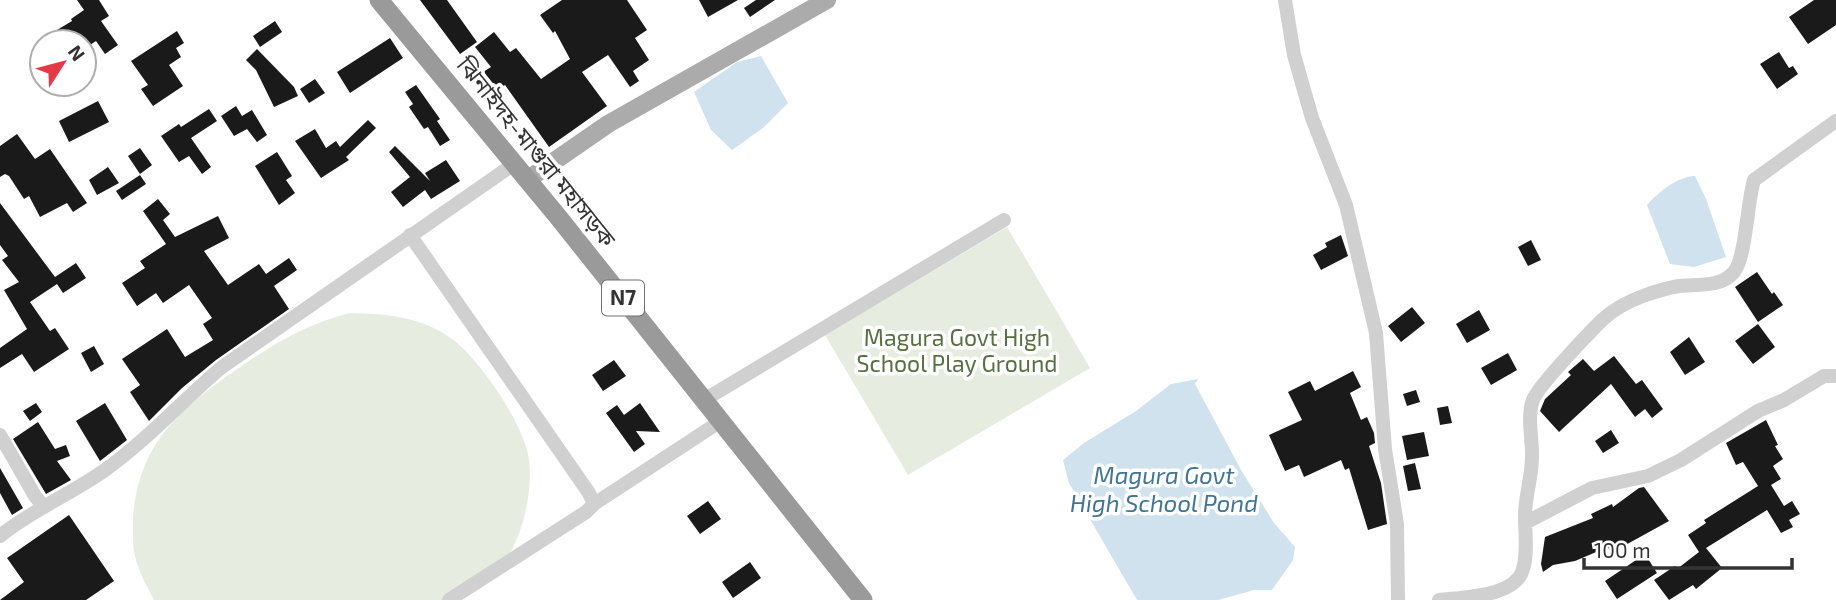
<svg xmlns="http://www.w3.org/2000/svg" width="1836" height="600" font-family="'Exo 2','Noto Sans Bengali',sans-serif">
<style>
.green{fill:#e6ecdf}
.water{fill:#cfe2ee}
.building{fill:#1a1a1a}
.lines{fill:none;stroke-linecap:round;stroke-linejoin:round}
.minor{stroke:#d0d0d0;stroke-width:14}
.major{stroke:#ababab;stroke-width:18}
.highway{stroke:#9a9a9a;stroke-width:19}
.labels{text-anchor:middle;stroke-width:7;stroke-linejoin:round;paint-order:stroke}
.shield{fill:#fff;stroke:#707070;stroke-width:2}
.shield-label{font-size:21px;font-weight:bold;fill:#333}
.street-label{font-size:23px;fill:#333;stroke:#fff}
.park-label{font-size:23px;fill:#56703f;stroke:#fff}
.water-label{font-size:24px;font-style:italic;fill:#3f7597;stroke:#fff}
</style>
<rect width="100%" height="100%" fill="#fff"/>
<path class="green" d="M1007 227 1090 368 908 475 825 335Z
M350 313C387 314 416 316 448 336 477 355 521 420 528 454 534 483 525 527 510 553 503 566 472 588 459 600H154C147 586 138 571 135 556 132 544 133 530 133 518 138 445 179 409 236 370 273 344 306 324 350 313Z"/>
<path class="water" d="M761 56 788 103 763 128 732 150 711 130 694 92 737 62Z
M1695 176 1706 199 1726 257 1694 267 1670 264 1647 205C1659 192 1676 177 1695 176Z
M1198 379 1195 384 1241 470 1274 523 1295 547 1293 560 1272 590H1254L1218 600H1137L1069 483 1063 460 1084 443 1136 411 1171 384Z"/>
<path class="building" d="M77 0H99L109 16 101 21 118 45 105 54 96 41 84 49V42H37L72 21 71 19 84 10Z
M420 0H447L477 42 460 54Z
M562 0H627L647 30 635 38 649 60 633 71 639 81 630 87 608 55 582 72 607 106 549 147 505 85 497 90 483 72 491 67 475 47 494 32 510 52 516 48 541 79 570 59 555 31 553 33 540 15Z
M699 0H738L708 17Z
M756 0H775L750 17 744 8Z
M1814 0H1836V25L1808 44 1789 17Z
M275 21 282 32 260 47 253 36Z
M177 31 184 43 176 48 181 57 169 65 183 86 153 106 141 89 148 85 131 61Z
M390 38 403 58 350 93 337 72Z
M257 49 294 87 298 96 274 107 256 70 246 60Z
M1779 52 1789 68 1793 66 1798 74 1777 89 1760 64Z
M315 79 325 93 309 103 300 89Z
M416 85 440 119 437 121 450 140 440 146 428 127 424 129 409 107 413 104 405 92Z
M98 101 109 122 69 142 59 121Z
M236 106 242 116 252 110 267 135 257 142 247 129 234 136 221 116Z
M209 109 217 121 191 138 211 167 202 174 189 156 179 162 161 136 179 124 181 127Z
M368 120 376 128 346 157 349 160 321 178 295 141 315 129 326 148 336 141 340 147Z
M17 134 35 159 50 149 87 203 73 212 67 203 40 217 29 196 24 199 9 176 5 174 0 177V146Z
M395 146 430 181 425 173 446 160 460 181 431 199 425 190 403 207 391 192 410 177 389 152Z
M140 148 152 165 140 174 128 156Z
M277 152 292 176 286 180 295 193 279 205 255 166Z
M108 167 119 183 97 195 89 180Z
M140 175 146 184 122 200 116 191Z
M158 199 170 214 163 220 175 237 218 216 229 238 204 251 228 285 259 264 266 274 289 258 297 270 274 286 289 309 216 360 182 388 149 421 130 392 140 385 122 359 167 329 185 357 213 340 203 324 212 318 189 285 163 303 156 293 137 306 122 283 145 268 140 261 166 244 143 211Z
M0 203 55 277 76 263 86 278 63 293 57 284 30 302 50 331 55 328 69 349 34 372 22 354 0 368V348L27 329 4 290 19 282 2 260 8 256 0 245Z
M1341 235 1348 256 1321 270 1313 255 1327 247 1325 243Z
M1531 240 1541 260 1528 266 1518 247Z
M1757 272 1772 294 1774 292 1783 305 1758 322 1735 287Z
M1412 307 1425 323 1401 342 1388 326Z
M1479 310 1490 330 1467 343 1456 324Z
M1758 324 1775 347 1753 364 1735 341Z
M1689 337 1705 362 1685 375 1670 352Z
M94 346 104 364 91 372 81 353Z
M1508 353 1517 370 1491 385 1481 368Z
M1614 356 1636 384 1642 380 1663 409 1652 418 1645 409 1635 417 1611 384 1559 432 1540 411 1545 399 1571 375 1568 372 1583 359 1594 371Z
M614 360 626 376 603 391 592 375Z
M1353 371 1361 387 1350 393 1361 420 1367 417 1374 433 1375 443 1369 446 1381 483 1387 524 1368 530 1349 468 1345 470 1341 460 1304 477 1299 465 1285 471 1269 435 1302 420 1288 392 1310 381 1315 391Z
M1416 390 1420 402 1407 406 1403 394Z
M36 403 42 412 30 421 23 411Z
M105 403 127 440 100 461 76 421Z
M640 403 660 432 636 431 645 444 634 452 606 413 617 405 624 415Z
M1448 406 1452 423 1440 425 1437 408Z
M1766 420 1778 445 1775 446 1783 459 1773 466 1781 479 1771 485 1784 506 1792 501 1800 514 1789 520 1793 527 1781 533 1767 510 1706 548 1722 568 1696 589 1693 585 1669 600 1654 580 1675 566 1677 569 1699 552 1688 535 1706 523 1704 520 1758 486 1743 462 1736 465 1726 443Z
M38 422 55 449 66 445 70 456 57 461 71 480 46 494 13 439Z
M1611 430 1619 443 1603 453 1595 441Z
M1424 432 1429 456 1407 460 1402 436Z
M1415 463 1421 489 1408 491 1403 466Z
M0 468 23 508 12 515 0 493Z
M1644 487 1669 521 1611 553 1608 547 1575 561 1553 565 1543 572 1541 564 1545 537 1593 518 1591 514 1612 504 1613 507 1639 488Z
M708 501 721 519 700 534 687 516Z
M69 515 114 581 86 600H0L24 582 7 558Z
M1645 554 1657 573 1617 599 1605 581Z
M750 562 761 578 733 598 722 582Z"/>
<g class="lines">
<path class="minor" d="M1285 0 1294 55 1312 118 1346 205 1376 333 1385 449 1397 524 1398 600
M410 235 589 493 594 504 586 512 449 600
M704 400 1004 220
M0 435 35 496 44 507
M594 504 721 421
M1525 523 1592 488 1648 476 1681 460 1758 411 1784 400 1824 376H1836
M0 536C32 510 71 494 105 470 147 440 183 400 222 367L514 164
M1439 600C1463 597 1516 597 1523 569 1528 553 1525 533 1525 516 1525 495 1533 474 1532 453 1532 437 1527 416 1533 400 1538 386 1589 333 1602 320 1613 310 1629 301 1643 296 1654 292 1667 288 1679 286 1696 284 1721 288 1734 272 1746 257 1747 203 1754 180L1836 121"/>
<path class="major" d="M527 180 608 124 827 0"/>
<path class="highway" d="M379 0 559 218 863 600"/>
</g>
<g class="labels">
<rect class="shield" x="602" y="280.5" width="42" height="35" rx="5"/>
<g class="shield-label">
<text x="623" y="305">N7</text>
</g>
<g class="street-label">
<text transform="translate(536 152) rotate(51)" y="8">ঝিনাইদহ-মাগুরা মহাসড়ক</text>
</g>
<g class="park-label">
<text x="957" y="346">Magura Govt High<tspan x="957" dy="26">School Play Ground</tspan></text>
</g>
<g class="water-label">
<text x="1164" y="484">Magura Govt<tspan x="1164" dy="28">High School Pond</tspan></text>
</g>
</g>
<g transform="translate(63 63) rotate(54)"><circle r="33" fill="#ffffff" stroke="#adadad" stroke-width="2"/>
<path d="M0-5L12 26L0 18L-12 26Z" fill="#e63946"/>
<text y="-10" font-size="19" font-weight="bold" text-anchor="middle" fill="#333333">N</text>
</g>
<path d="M1584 558v10h208v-10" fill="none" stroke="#333333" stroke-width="3.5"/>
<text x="1594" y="558" font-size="21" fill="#333333" stroke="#ffffff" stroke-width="5" paint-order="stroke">100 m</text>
</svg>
